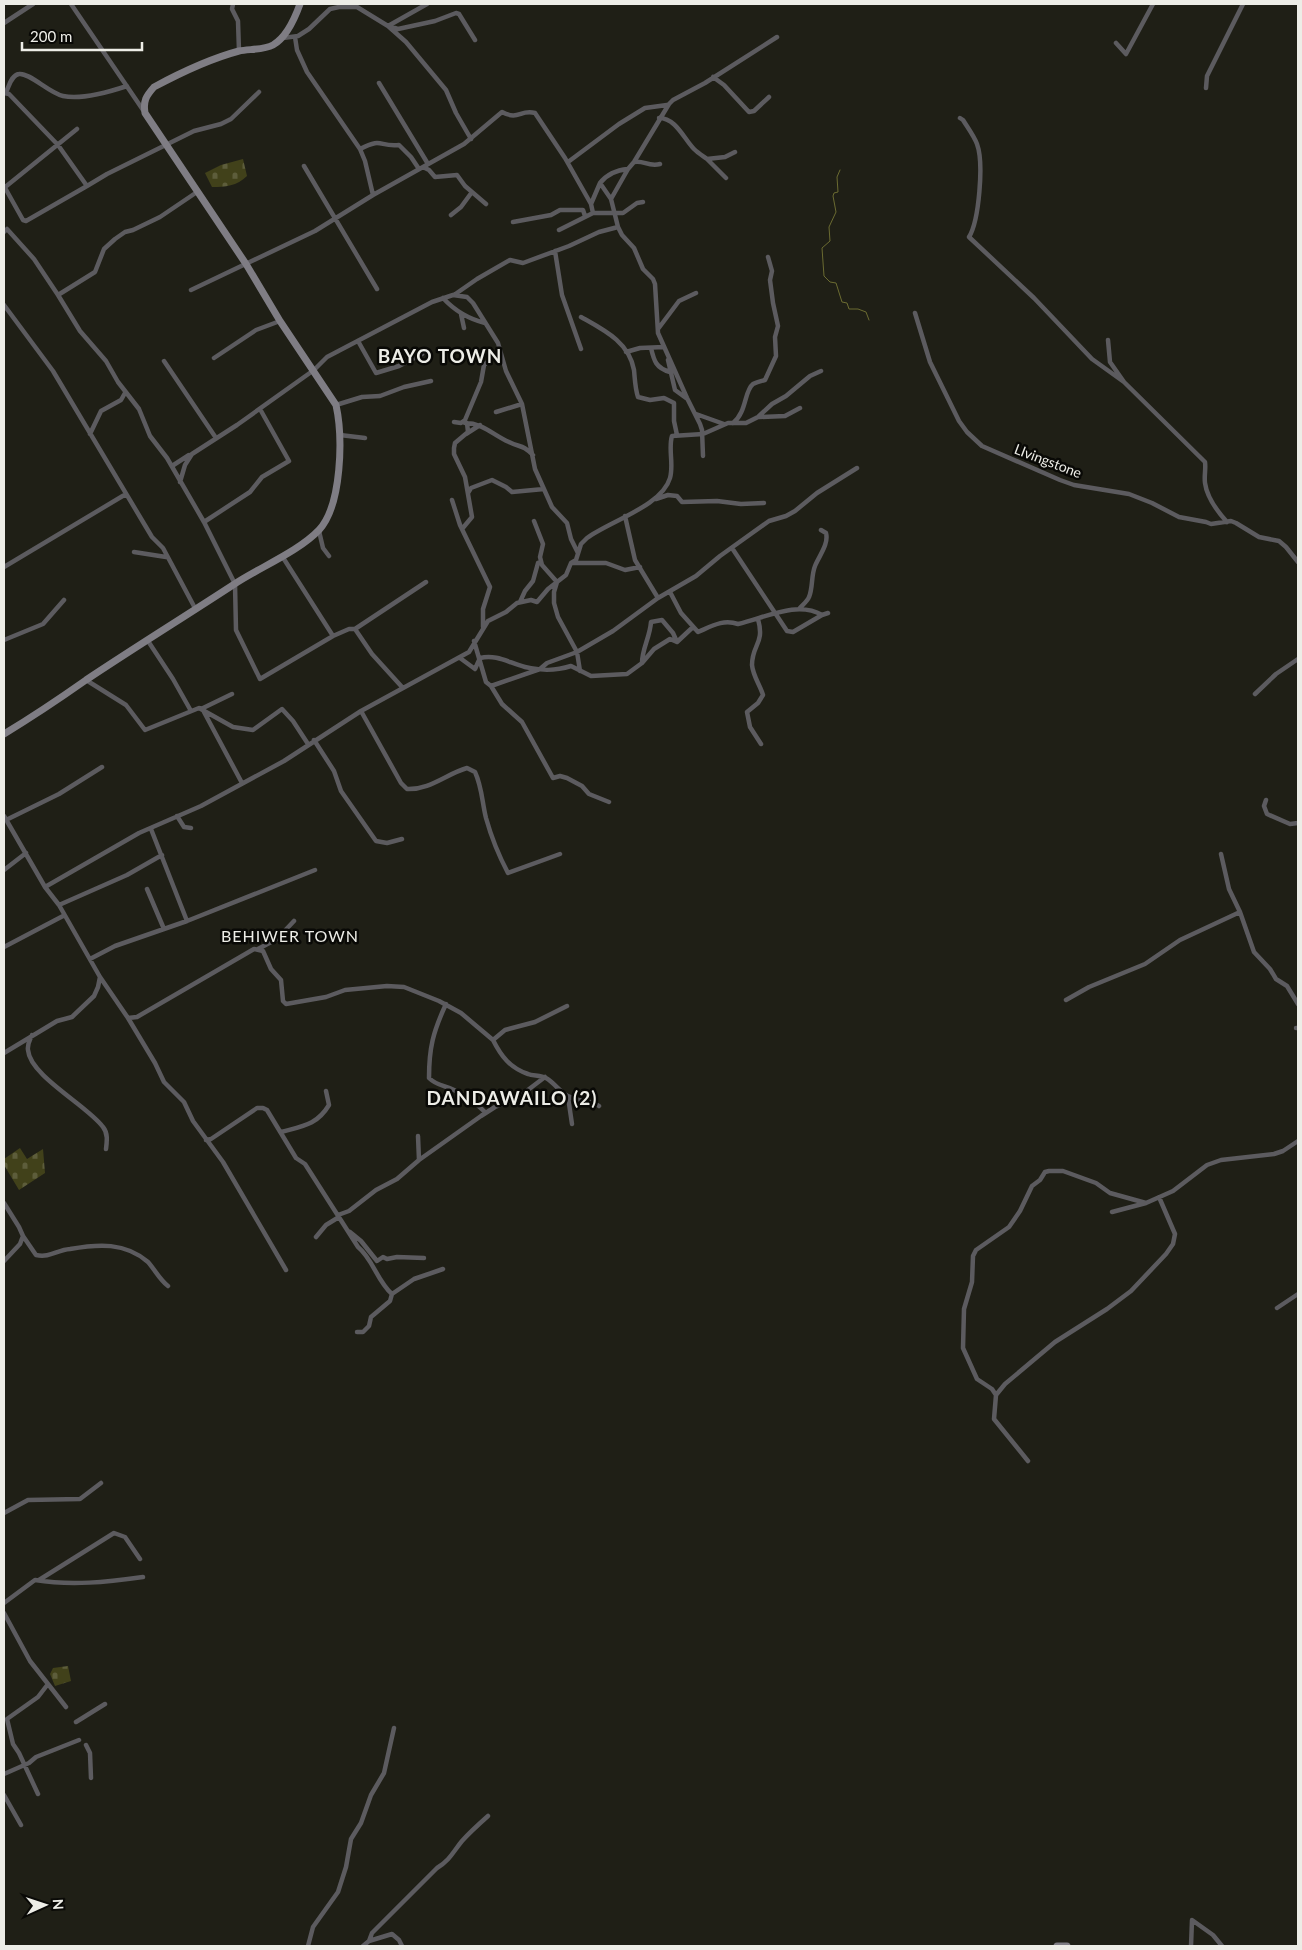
<svg xmlns="http://www.w3.org/2000/svg" width="1302" height="1950" font-family="Lato,sans-serif">
<style>
.cemetery{fill:url(#cemetery-stones)}
.lines{fill:none;stroke-linecap:round;stroke-linejoin:round}
.stream{stroke:#6b6b31;stroke-width:1}
.street{stroke:#5c5b5f;stroke-width:4.5}
.secondary{stroke:#7f7d84;stroke-width:7}
.labels{text-anchor:middle;stroke-width:5;stroke-linejoin:round;paint-order:stroke}
.street-label{font-size:14px;fill:#edede7;stroke:#090906}
.quarter-label{font-size:16px;letter-spacing:1px;fill:#edede7;stroke:#090906}
.district-label{font-size:19px;font-weight:bold;letter-spacing:1px;fill:#edede7;stroke:#090906}
</style>
<defs>
<pattern id="cemetery-stones" width="16" height="16" patternUnits="userSpaceOnUse" patternTransform="scale(1.25)"><rect width="16" height="16" fill="#41411a"/><path d="M2 7V4a2 2 0 0 1 4 0v3zM10 15v-3a2 2 0 0 1 4 0v3z" fill="#5d5d3b"/></pattern>
</defs>
<rect width="100%" height="100%" fill="#1f1f16"/>
<path class="cemetery" d="M243 159 247 176C237 186 225 187 212 187L205 173 221 165Z
M20 1148 27 1159 43 1149 45 1173 19 1190 4 1165V1159Z
M68 1666 71 1681 55 1686 50 1674 53 1668Z"/>
<g class="lines">
<path class="stream" d="M840 170 837 177 838 192 834 193 833 196 836 212 829 227 830 241 822 248 824 276 830 282 836 283 842 302 847 303 849 309H858L866 312 869 320"/>
<path class="street" d="M71 4 143 110
M233 4 232 9 238 21 239 51
M427 4 388 26 406 42 446 90 456 113 471 139
M4 23 33 4
M295 37 297 50 307 72 360 149 365 161 373 195
M283 38 298 36 309 29 330 9 339 7H357L388 26 398 29 435 21 456 13 459 14 475 40
M1116 43 1126 54 1153 4
M713 77 724 85 749 112 754 111 769 97
M379 83 428 164
M1206 88 1207 76 1243 4
M6 92C9 87 11 75 19 74 29 72 49 93 63 96 82 100 109 92 127 86
M4 93 9 94 58 145 87 186 107 174 194 131 221 124 231 119 259 92
M659 118C676 118 684 139 694 149 698 153 703 156 707 159L725 157 735 152
M960 118 963 120C968 128 974 136 977 144 984 163 979 221 969 237L1034 298 1092 359 1124 382
M360 149C383 137 378 147 399 145L411 157 419 169
M707 159 726 178
M568 162 619 124 645 108 667 105
M634 162C644 160 648 167 660 164
M304 166 377 289
M423 167 429 170 435 177 457 175 465 186 486 204
M4 186 23 220 26 221 87 186
M4 188 77 129
M611 199 600 183C607 174 617 170 628 169
M591 204 600 183
M451 215 461 207 472 192
M513 222 551 215 560 210H583L585 216
M559 230 593 213H623L637 203 643 202
M4 232 7 229 34 259 58 295 80 331 106 361 118 382 139 409 150 436 167 458 204 522 235 584 236 630 260 679 333 636 282 556
M555 251 562 295 581 349
M191 290 315 231 373 195 464 144 502 112C519 121 520 109 535 113L565 158 591 204 593 213
M58 295 95 272 104 249 115 239 125 232 133 230 160 217 197 192
M454 295 477 279 510 260 523 263 569 246 599 232 618 227
M443 298C454 310 469 319 485 323
M4 305 53 371 143 522 152 537 163 548 196 610
M915 313 930 362 959 421 967 432 982 446 1060 480 1074 485 1129 494 1152 503 1179 517 1206 522 1211 524 1231 521 1236 523 1259 537 1279 541 1286 547 1298 562
M461 314 464 328
M581 317C604 330 629 342 634 370 635 380 635 388 638 397L650 400 664 398 674 403V421L677 435
M658 329 679 301 696 293
M1108 340 1110 362 1124 382 1205 462C1206 469 1204 476 1205 483 1207 498 1217 511 1227 522
M358 341 376 373 399 366 422 354
M651 348C654 361 656 368 670 372
M626 352 640 348 664 347
M214 358 256 330 280 321
M668 360 675 390 686 398
M164 361 216 438
M336 405 362 397 380 396 404 387 431 381
M496 412 522 404
M696 414 724 424
M759 417 785 416 800 408
M454 422 461 423 465 420 481 382 484 365 500 351
M465 423C483 423 493 435 509 442 521 448 522 444 533 455
M733 423C747 412 744 391 753 384 757 382 761 381 765 380L776 356 775 337 778 326 773 303 770 280 772 271 768 257
M90 434 101 411 121 400 125 393
M466 434 480 425
M340 435 365 438
M703 456 702 430 700 424 687 398 658 333 655 284 653 279 643 269 634 248 622 235 618 227 611 199 628 169 634 162 669 104 673 100 705 83 777 37
M172 466 189 455
M180 482 185 465 192 454 237 425 314 370 327 357 432 302 453 295 467 297 473 303 498 343 506 371 522 404 535 469 552 507 567 523 571 539 578 553
M468 493 471 488 492 480 506 487 512 492 544 489
M656 499 668 495 677 496 682 502 717 501 741 504 764 503
M452 500 460 525 490 587 483 609V627
M625 516 635 560 658 598
M534 521 543 544 540 557 542 565 557 582 554 592V603L558 617 577 652 580 671
M204 522 250 492 262 477 289 461 260 409
M462 529 472 517 465 477 454 454V448L455 443 468 432 467 423
M319 531 323 548 329 556
M732 548 787 631 793 632 822 615
M134 552 166 557
M572 563H606L625 570 640 567
M4 567 126 494
M670 592 681 613 698 632C712 626 723 619 738 624 765 618 797 600 822 615L828 613
M520 602 525 591 533 581 538 563 541 562
M799 609C802 605 807 602 809 597 813 588 811 576 815 566 819 556 829 544 826 533L821 530
M758 619C765 644 752 644 752 665 753 676 760 685 763 695L758 703 747 712 750 727 761 744
M355 629 372 654 402 687
M333 636 349 629H355L426 582
M4 640 43 624 64 600
M148 641 173 679 191 711
M474 641 486 682 491 686 540 669 547 663 577 652 613 631 658 598 696 576 720 556 769 521 786 516 795 511 817 493 857 468
M460 658 475 669 480 658C497 654 509 663 525 667 542 671 555 671 571 666L591 676 627 674 642 663 654 649 670 639 677 642 693 627
M642 663C642 649 650 637 651 622L662 620 673 633 677 642
M86 680 126 705 145 730 199 708 233 727 253 730 282 709 293 721 308 744
M491 686 502 704 522 722 553 778 560 776 567 778 582 786 589 794 609 802
M1255 694 1276 674 1298 659
M201 709 232 694
M361 711 401 783 407 789C430 790 446 774 467 768L475 772C482 787 482 802 486 818 491 836 499 856 508 873L560 854
M204 712 242 783
M314 740 334 771 341 791 376 841 387 843 402 839
M1266 800 1264 806 1267 814 1290 824 1298 823
M4 816 45 887 59 905 100 977 128 1018 155 1063 164 1082 184 1102 193 1121 223 1162 286 1270
M177 816 184 827 191 828
M6 820 59 794 102 767
M151 829 187 921
M1221 854 1229 889 1240 912 1254 952 1270 969 1276 979 1287 986 1298 1004
M4 870 26 853
M45 887 139 833 201 806 284 761 361 711 469 652 488 621 506 612 517 603 531 600 537 602 548 589 566 575 571 563 576 560 581 544 587 538C610 521 662 506 670 478 674 464 668 449 672 436L703 434 728 423H746L758 417 772 404 786 396 810 376 821 371
M147 889 164 929
M59 905 127 875 162 855
M4 947 63 916
M258 949 277 939 294 921
M90 959 115 946 187 921 315 870
M1066 1000 1089 987 1145 964 1180 940 1240 912
M446 1004C433 1032 429 1048 429 1078 437 1086 444 1085 454 1090 466 1096 476 1103 486 1113
M128 1018 137 1017 254 949 263 951 271 969 281 980 283 1001 286 1004 326 997 345 990 387 986 404 987 439 1001 461 1013 493 1040 505 1030 535 1022 567 1006
M1296 1028H1298
M32 1035C30 1040 27 1044 28 1050 30 1076 88 1106 103 1127 108 1133 107 1141 106 1149
M493 1040C501 1056 510 1068 528 1074 533 1076 541 1075 546 1078 555 1083 561 1094 570 1097 580 1102 591 1100 599 1106
M4 1053 57 1021 72 1017 94 996 98 987 100 977
M568 1097 572 1124
M281 1132C303 1126 317 1125 329 1105L326 1091
M418 1136 419 1160
M206 1140 211 1139 257 1108H263L267 1110 296 1158 305 1164 358 1247C373 1259 377 1281 392 1294
M4 1203 19 1227 23 1236 20 1244 4 1261
M1112 1212 1146 1203 1173 1191 1207 1165 1221 1160 1274 1154 1283 1151 1298 1141
M338 1215 349 1211 376 1190 397 1179 419 1160 481 1116 495 1107 516 1099 545 1077
M350 1232 361 1241 377 1261 383 1257 387 1259 397 1257 424 1258
M23 1236 36 1255C50 1258 57 1250 70 1249 98 1244 125 1242 148 1262 155 1270 160 1280 168 1286
M316 1237 326 1225 339 1217
M1277 1308 1298 1294
M357 1332H363L369 1326 371 1317 390 1301 392 1294 414 1279 443 1269
M996 1395 1005 1384 1055 1342 1107 1309 1131 1291 1166 1254 1173 1244 1175 1234 1159 1197
M1028 1461 994 1419 996 1395 992 1389 977 1379 963 1348 964 1309 972 1282 973 1256 976 1250 1009 1227 1020 1211 1032 1186 1040 1180 1045 1172 1049 1171H1063L1096 1183 1110 1193 1146 1203
M4 1513 28 1500 80 1499 101 1483
M39 1580 114 1533 125 1537 140 1559
M4 1603 35 1580C72 1586 107 1582 143 1577
M4 1613 30 1661 66 1707
M76 1722 105 1704
M86 1745 90 1753 91 1778
M4 1774 29 1763 36 1757 79 1740
M38 1794 19 1753 13 1744 7 1719 38 1697 48 1684
M4 1795 21 1825
M308 1946 313 1927 338 1892 346 1867 351 1839 361 1823 371 1795 384 1773 394 1728
M363 1946 369 1941
M402 1946 399 1940 392 1934 369 1941 372 1933 437 1868C450 1860 453 1852 462 1841 470 1832 479 1824 488 1816
M1191 1946 1192 1920 1213 1935 1222 1946"/>
<path class="secondary" d="M4 734C32 717 59 699 86 680 134 648 184 617 233 585 258 568 298 552 319 530 342 505 343 437 336 405L280 321 246 264 145 113C143 101 146 96 154 87 180 73 209 59 239 51 249 49 264 50 273 45 287 37 295 18 300 4
M1057 1946H1067"/>
</g>
<g class="labels">
<g class="street-label">
<text transform="translate(1048 461) rotate(21)" y="5">LIvingstone</text>
</g>
<g class="quarter-label">
<text x="290" y="942">BEHIWER TOWN</text>
</g>
<g class="district-label">
<text x="440" y="363">BAYO TOWN</text>
<text x="512" y="1105">DANDAWAILO (2)</text>
</g>
</g>
<rect width="1302" height="1950" fill="none" stroke="#edede7" stroke-width="10"/>
<g transform="translate(45 1905) rotate(87)" stroke="#090906" stroke-width="4" paint-order="stroke">
<path d="M0-4L9 19L0 12L-9 19Z" fill="#edede7"/>
<text y="-8" font-size="14" font-weight="bold" text-anchor="middle" fill="#edede7">N</text>
</g>
<path d="M22 42v8h120v-8" fill="none" stroke="#edede7" stroke-width="2.5"/>
<text x="30" y="42" font-size="15" fill="#edede7" stroke="#090906" stroke-width="4" paint-order="stroke">200 m</text>
</svg>
